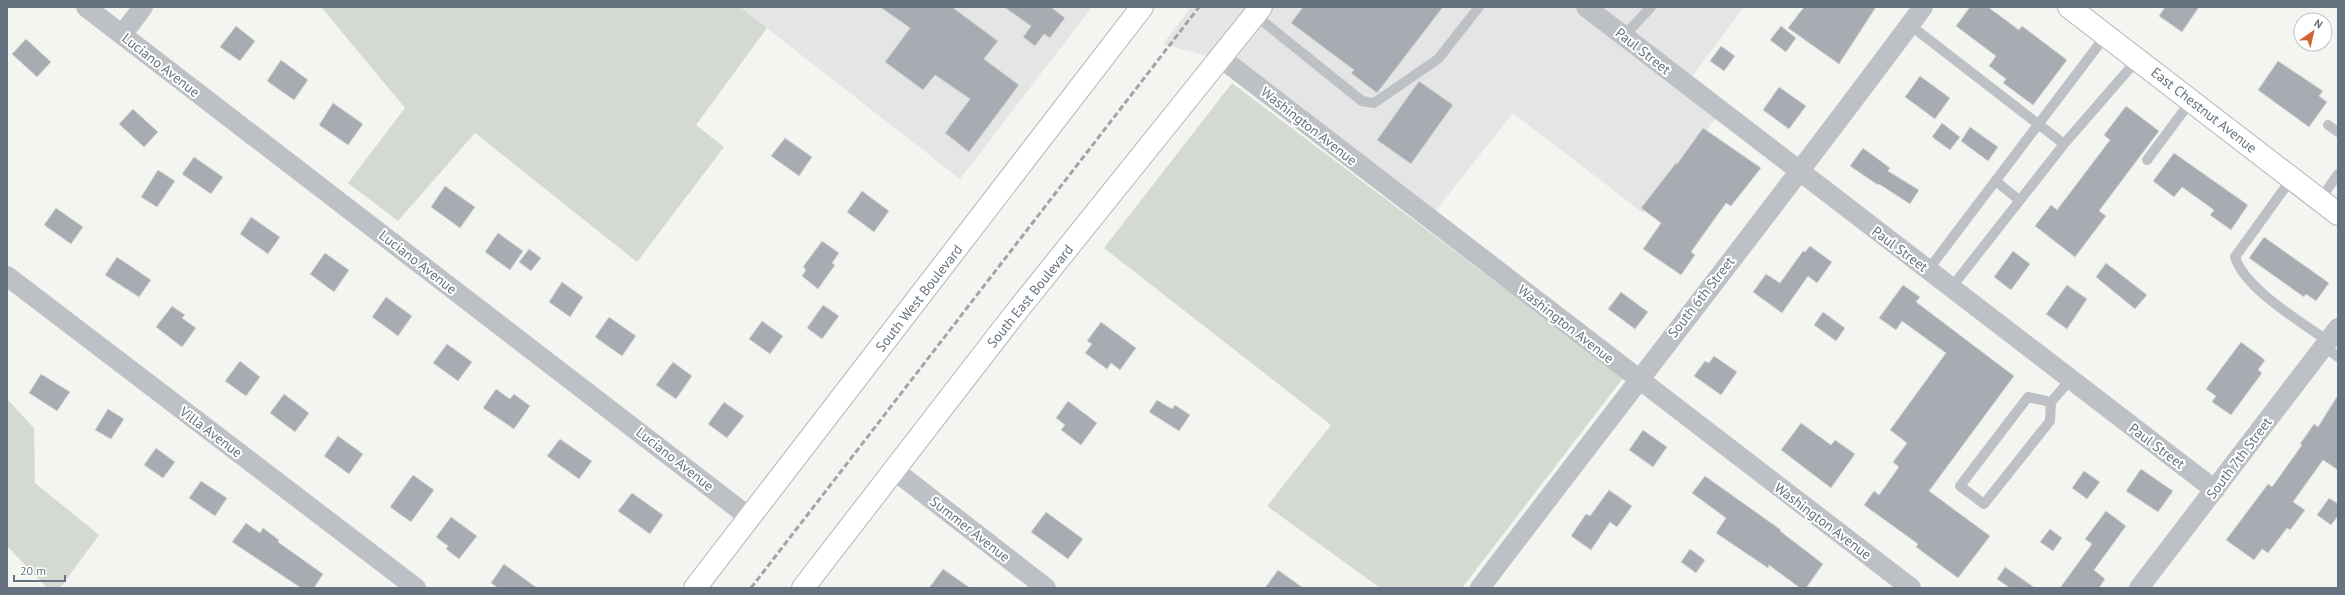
<svg xmlns="http://www.w3.org/2000/svg" width="2345" height="595" font-family="'PT Sans',sans-serif">
<style>
.built{fill:#e4e5e4}
.green{fill:#d4dad2}
.building{fill:#a6acb2;stroke:#d5d5d3}
.lines{fill:none;stroke-linecap:round;stroke-linejoin:round}
.secondary-casing{stroke:#b2b6ba;stroke-width:24}
.lane{stroke:#bdc0c4;stroke-width:10}
.street{stroke:#bdc0c4;stroke-width:20}
.secondary{stroke:#fff;stroke-width:22}
.rail{stroke:#a1a5aa;stroke-width:3;stroke-dasharray:6 3;stroke-linecap:butt}
.labels{text-anchor:middle;stroke-width:4;stroke-linejoin:round;paint-order:stroke}
.street-label{font-size:14px;fill:#65727f;stroke:#fff}
</style>
<rect width="100%" height="100%" fill="#f4f4f0"/>
<path class="built" d="M740 7H1092L960 179Z
M1191 7H1744L1687 83 1722 110 1643 213 1513 113 1429 219 1226 61 1163 44Z"/>
<path class="green" d="M321 7H740L767 28 696 125 724 147 637 262 475 133 398 221 348 183 405 108Z
M1232 83 1623 378 1462 588H1380L1267 506 1331 425 1104 248Z
M7 399 34 428 35 483 99 535 60 588H47L7 546Z"/>
<path class="building" d="M880 7H952L998 41 984 59 1019 85 969 152 945 133 970 99 935 75 923 90 885 62 910 28Z
M1004 7H1051L1065 18 1050 38 1044 34 1035 46 1023 37 1031 26Z
M1303 7H1443L1377 93 1351 73 1354 70 1291 23Z
M1804 7H1876L1839 64 1788 28Z
M1970 7H1988L2019 30 2022 26 2067 60 2033 105 2003 83 2006 79 1989 66 1996 56 1956 26Z
M2165 7H2199L2182 32 2159 16Z
M236 26 255 41 240 61 220 47Z
M1781 26 1796 38 1786 52 1770 40Z
M26 39 51 62 37 77 12 54Z
M1721 46 1735 56 1724 71 1710 61Z
M281 60 308 80 294 100 267 81Z
M2278 61 2323 91 2319 96 2327 102 2309 127 2258 90Z
M1920 76 1950 98 1935 119 1905 97Z
M1419 81 1453 105 1411 164 1377 140Z
M1779 87 1806 106 1789 129 1763 110Z
M333 103 363 124 348 145 319 125Z
M2126 106 2159 131 2099 211 2106 216 2075 257 2035 226 2051 205 2057 210 2110 140 2104 135Z
M133 109 158 132 144 147 119 124Z
M1942 123 1960 137 1950 150 1932 137Z
M1970 127 1998 147 1988 161 1961 141Z
M1703 128 1761 168 1731 206 1726 203 1691 252 1695 255 1681 275 1643 249 1661 223 1641 208 1676 163 1677 164Z
M785 138 812 157 799 176 771 156Z
M1863 148 1890 168 1888 171 1919 190 1910 204 1879 184 1878 185 1850 166Z
M2174 153 2248 205 2231 230 2210 215 2214 210 2182 187 2174 197 2153 181Z
M194 157 223 177 211 194 182 174Z
M158 170 175 181 157 207 141 197Z
M445 186 475 207 460 228 431 207Z
M862 191 889 211 874 232 847 212Z
M56 208 83 227 71 244 44 225Z
M251 217 280 237 268 254 240 234Z
M498 233 523 251 510 270 485 252Z
M2264 237 2329 283 2316 301 2306 294 2304 297 2249 258Z
M822 241 839 253 832 263 835 265 818 289 802 276 806 270 803 267Z
M1810 246 1832 262 1817 283 1808 276 1782 313 1753 292 1766 274 1780 283 1803 251 1805 252Z
M529 249 541 258 531 271 519 262Z
M2013 251 2030 264 2011 290 1994 277Z
M325 253 349 270 334 292 310 274Z
M117 257 151 280 139 297 105 275Z
M2106 263 2147 295 2135 309 2096 277Z
M562 282 583 297 570 317 549 302Z
M1903 285 1920 297 1916 302 2014 376 1929 491 1990 536 1958 578 1916 547 1918 544 1864 505 1874 491 1879 495 1899 467 1893 462 1907 443 1890 430 1946 353 1902 321 1896 330 1879 318Z
M2067 285 2087 299 2067 329 2046 314Z
M1621 292 1648 312 1635 329 1608 309Z
M386 297 412 316 398 336 372 317Z
M823 305 839 316 822 339 807 328Z
M172 306 185 315 182 318 196 328 182 347 156 327Z
M1823 312 1845 328 1836 341 1814 325Z
M609 317 636 336 622 356 595 337Z
M762 321 783 336 770 354 749 339Z
M1101 322 1136 348 1120 370 1111 363 1107 369 1085 353 1092 344 1087 341Z
M2241 342 2265 360 2258 370 2262 373 2231 415 2212 402 2216 396 2206 389Z
M447 344 472 362 458 381 433 363Z
M1714 356 1737 372 1721 395 1694 376 1705 361 1709 363Z
M240 361 260 377 246 396 225 381Z
M673 362 692 376 676 399 656 385Z
M41 374 70 392 57 411 29 393Z
M496 389 510 399 514 394 530 406 514 429 483 408Z
M284 394 309 413 295 432 270 413Z
M2338 395V470L2323 460 2293 502 2305 510 2290 530 2287 528 2268 553 2262 549 2254 560 2226 540 2268 484 2272 487 2302 445 2300 444 2314 424 2318 427Z
M1157 400 1172 409 1175 405 1190 415 1179 431 1149 412Z
M1068 401 1097 423 1081 445 1061 430 1065 425 1056 418Z
M724 402 744 416 727 438 708 424Z
M108 409 124 419 111 439 95 430Z
M1801 423 1831 445 1835 440 1855 454 1831 488 1781 450Z
M1643 430 1667 447 1653 467 1629 450Z
M338 436 363 454 349 474 324 456Z
M560 439 592 461 579 479 547 456Z
M156 448 175 462 163 478 144 465Z
M2141 469 2173 491 2158 512 2126 491Z
M2084 471 2100 482 2087 499 2072 488Z
M413 475 434 490 411 522 390 507Z
M1705 476 1781 530 1780 531 1823 564 1806 588H1800L1769 565 1768 568 1716 533 1726 518 1692 493Z
M201 481 227 498 215 516 189 498Z
M1609 490 1632 506 1617 527 1610 522 1591 550 1571 536 1586 514 1590 516Z
M632 493 663 515 650 534 618 511Z
M2329 498 2338 504V516L2331 525 2317 515Z
M2106 511 2126 526 2094 570 2105 579 2099 588H2060L2092 544 2085 539Z
M1046 512 1083 539 1068 559 1031 532Z
M451 517 477 536 459 559 446 549 448 546 436 537Z
M246 523 260 533 263 528 279 540 278 542 323 574 314 588H301L232 542Z
M2050 529 2062 538 2053 551 2040 542Z
M1690 549 1705 560 1696 573 1681 562Z
M504 564 537 588H498L491 583Z
M2005 567 2035 588H2010L1997 579Z
M943 569 970 588H929Z
M1278 570 1303 588H1265Z"/>
<g class="lines">
<defs>
<path id="secondary" d="M2069 7 2338 214
M695 588 1142 7
M803 588 1013 316 1261 7"/>
</defs>
<use href="#secondary" class="secondary-casing"/>
<path class="lane" d="M1255 15 1362 101 1374 103 1438 59 1479 7
M1910 25 2064 144
M1624 36 1651 7
M2328 125 2338 132
M2147 160 2191 101
M2292 178 2235 257C2245 289 2300 321 2328 341
M1997 182 2019 200
M2320 200 2338 174
M1928 270 2106 35
M1951 288 2064 144 2137 60
M2324 346 2338 357
M2051 402 2050 421 1984 504 1960 486 2028 397 2051 402 2071 379"/>
<path class="street" d="M86 7 749 517
M1586 7 2215 490
M122 35 143 7
M1221 58 1911 588
M7 276 416 588
M894 470 1046 588
M1480 588C1627 394 1778 203 1923 7
M2139 588 2338 328"/>
<use href="#secondary" class="secondary"/>
<path class="rail" d="M751 588 1199 7"/>
</g>
<g class="labels">
<g class="street-label">
<text transform="translate(1643 51) rotate(38)" y="5">Paul Street</text>
<text transform="translate(161 65) rotate(38)" y="5">Luciano Avenue</text>
<text transform="translate(2204 110) rotate(38)" y="5">East Chestnut Avenue</text>
<text transform="translate(1309 126) rotate(38)" y="5">Washington Avenue</text>
<text transform="translate(1900 249) rotate(37)" y="5">Paul Street</text>
<text transform="translate(418 262) rotate(38)" y="5">Luciano Avenue</text>
<text transform="translate(1030 296) rotate(-51)" y="5">South East Boulevard</text>
<text transform="translate(1701 297) rotate(-52)" y="5">South 6th Street</text>
<text transform="translate(919 298) rotate(-52)" y="5">South West Boulevard</text>
<text transform="translate(1566 324) rotate(38)" y="5">Washington Avenue</text>
<text transform="translate(211 432) rotate(37)" y="5">Villa Avenue</text>
<text transform="translate(2157 446) rotate(37)" y="5">Paul Street</text>
<text transform="translate(2239 458) rotate(-53)" y="5">South 7th Street</text>
<text transform="translate(675 459) rotate(38)" y="5">Luciano Avenue</text>
<text transform="translate(1823 521) rotate(37)" y="5">Washington Avenue</text>
<text transform="translate(970 529) rotate(38)" y="5">Summer Avenue</text>
</g>
</g>
<rect width="2345" height="595" fill="none" stroke="#65727f" stroke-width="16"/>
<g transform="translate(2313 32) rotate(34)"><circle r="19" fill="#ffffff" stroke="#c1c7cc"/>
<path d="M0-3L7 15L0 10L-7 15Z" fill="#d36331"/>
<text y="-6" font-size="11" font-weight="bold" text-anchor="middle" fill="#65727f">N</text>
</g>
<path d="M14 575v6h51v-6" fill="none" stroke="#65727f" stroke-width="2"/>
<text x="20" y="575" font-size="12" fill="#65727f" stroke="#ffffff" stroke-width="3" paint-order="stroke">20 m</text>
</svg>
